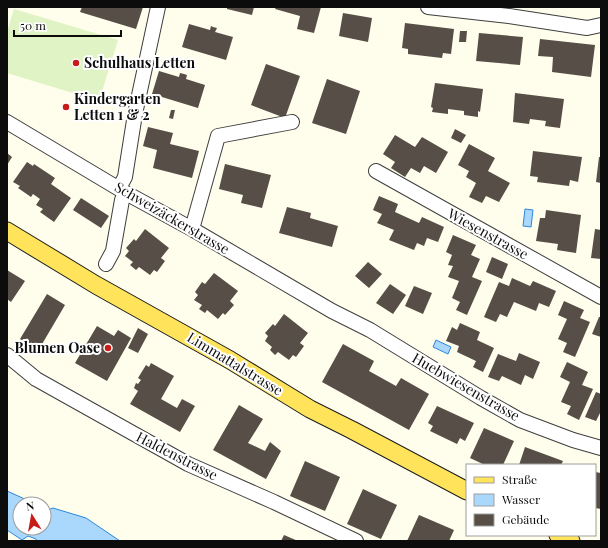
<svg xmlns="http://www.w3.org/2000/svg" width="608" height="548" font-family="'Playfair Display',serif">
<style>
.pitch{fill:#dff3c4}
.water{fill:#aad7fc;stroke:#2a87da}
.building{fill:#564e47}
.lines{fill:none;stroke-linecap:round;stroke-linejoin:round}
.minor-casing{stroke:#3f3f3f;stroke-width:16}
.major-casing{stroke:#1d1d1d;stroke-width:19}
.minor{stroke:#fff;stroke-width:14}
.major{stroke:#ffe35b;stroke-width:17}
.poi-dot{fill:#c81c18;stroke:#fff;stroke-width:1.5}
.labels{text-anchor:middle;stroke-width:4;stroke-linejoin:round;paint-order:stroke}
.poi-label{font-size:14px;font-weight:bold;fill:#0c0c0c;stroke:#fff;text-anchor:start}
.street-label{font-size:14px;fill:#0c0c0c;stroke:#fff}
</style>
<rect width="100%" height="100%" fill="#fffdeb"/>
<path class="pitch" d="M14 9 118 40 99 101 7 73V32Z"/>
<path class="water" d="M525 209 533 210 531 227 523 226Z
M436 340 451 347 448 354 433 347Z
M7 491 27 500 28 504H20V528H44L45 511 53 508 86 518 120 541H37L36 539 28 536 22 540 7 530Z"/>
<path class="building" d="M82 7H143L136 29 80 12Z
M227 7H254L252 15 227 9Z
M276 7H321L314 33 297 29 300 16 275 9Z
M343 13 372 18 368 42 339 36Z
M405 23 454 29 451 54 443 53 442 58 408 54V49L402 48Z
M189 24 210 30 211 26 213 27 217 28 215 32 233 37 226 60 182 47Z
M460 31H467L466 42H459Z
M479 33 523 37 520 65 476 61Z
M540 39 595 45 591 77 552 72 553 57 538 56Z
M266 64 300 76 285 118 251 105Z
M159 71 179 77 180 73 184 74 187 75 186 79 205 85 198 108 152 94Z
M327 79 360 91 346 134 312 123Z
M435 83 483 89 480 112 478 111V117L464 115V111L448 109V114L432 112 433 108 431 107Z
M515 93 564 99 560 128 545 126 546 121 530 119 529 124 513 122Z
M171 110H175L173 119 169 118Z
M148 127 173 133 170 144 199 151 192 178 153 168 157 150 143 146Z
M455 129 466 135 461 143 451 138Z
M395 135 415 147 422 137 448 152 436 173 424 166 420 173 411 168 405 177 391 168 395 162 383 154Z
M469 144 495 158 488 171 510 183 499 202 486 196 482 203 469 197 476 183 466 177 469 171 458 165Z
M533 151 582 157 578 182 570 180 569 186 537 182 538 177 530 176Z
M7 153 12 157 7 165Z
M599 157H601V183L596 182Z
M27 162 33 166 34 164 55 178 51 184 71 198 54 222 40 212 43 209 36 205 40 199 33 194 31 197 18 188 20 186 13 182Z
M225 164 271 175 262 208 241 203 243 195 219 189Z
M379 196 398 204 395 212 419 223 422 217 444 227 438 242 427 238 424 246 417 243 414 250 389 240 394 230 377 223 382 214 373 210Z
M81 198 109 216 101 228 73 210Z
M287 207 311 213 310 218 338 226 332 247 279 233Z
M546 210 581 215 576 253 557 250 558 244 536 241 540 218H545Z
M145 229 169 248 161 258 165 261 157 272 154 270 150 275 139 267 136 270 130 265 133 262 125 256 129 251 126 248 134 239 136 241Z
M595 229 601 230V259L591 258Z
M453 235 476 245 471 255 480 259 472 277 482 281 467 315 456 310 460 302 452 298 459 281 448 277 453 266 448 265 452 255 446 252Z
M492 257 508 264 502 279 486 272Z
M368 262 382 274 369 288 355 276Z
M7 270 25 281 11 302 7 299Z
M214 273 238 291 230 301 234 305 225 315 223 313 218 319 207 310 205 313 199 309 202 305 194 300 198 295 195 292 202 282 205 284Z
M512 278 530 286 533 281 556 291 549 307 539 303 536 311 514 302 507 317 500 314 496 322 484 317 499 282 509 286Z
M390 284 406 295 393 314 376 303Z
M414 286 432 293 423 314 405 306Z
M47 294 65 305 38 351 20 339Z
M564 301 584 310 580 318 590 322 575 357 563 352 567 343 558 339 567 319 558 315Z
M284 314 308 333 300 343 304 346 296 357 293 355 289 360 278 352 275 355 270 350 272 347 265 341 268 336 265 333 273 324 275 326Z
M599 317H601V337L592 334Z
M460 323 480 332 477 340 494 348 483 372 473 367 476 361 457 352 459 346 446 341 452 327 457 330Z
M97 326 114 336 118 330 131 338 107 381 75 363Z
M138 328 148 334 138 353 128 348Z
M343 344 374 361 369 371 396 386 401 378 429 394 409 430 322 382Z
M519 353 540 362 533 379 525 375 521 385 502 376 499 381 488 377 498 354 516 361Z
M567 362 588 372 582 385 593 389 579 420 567 414 571 406 561 402 570 382 560 377Z
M151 363 174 376 161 399 177 408 182 399 195 406 180 432 130 404 138 391 134 388 136 383 138 384 141 380 138 378 146 365 149 367Z
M596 392 601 394V411L596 421 585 417Z
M239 405 263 419 248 443 265 451 270 442 281 451 266 479 213 450Z
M437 406 474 423 465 441 460 438 457 444 430 431 433 426 428 423Z
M484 428 514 441 503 465H485L470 458Z
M525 447 563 461 561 465H519Z
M305 461 340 477 325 511 290 496Z
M595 472 601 473V509L595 508Z
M363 489 397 505 381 539 347 524Z
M419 515 454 530 449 541H407Z
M284 535 298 541H281Z"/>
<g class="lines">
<defs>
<path id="minor" d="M428 7 509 16 587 28 601 25
M7 122 126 193 192 229 332 311 370 330 481 398 520 420 573 440 601 448
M376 171 601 297
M119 188 125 177 135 114 158 7
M192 229 218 136 292 122
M106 264 113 251 122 200 126 193
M7 355 36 379 188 464 274 502 356 541"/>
<path id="major" d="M7 231 96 285 230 360 310 409 352 430 467 491
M558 535 571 541"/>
</defs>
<use href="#minor" class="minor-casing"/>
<use href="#major" class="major-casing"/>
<use href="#minor" class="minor"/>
<use href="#major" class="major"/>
</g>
<g class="poi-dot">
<circle cx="76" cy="63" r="4"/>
<circle cx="66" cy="107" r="4"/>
<circle cx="108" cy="348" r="4"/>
</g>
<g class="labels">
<g class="poi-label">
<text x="84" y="68">Schulhaus Letten</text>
<text x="74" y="104">Kindergarten<tspan x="74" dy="16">Letten 1 &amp; 2</tspan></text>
<text x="100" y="353" text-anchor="end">Blumen Oase</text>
</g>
<g class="street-label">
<text transform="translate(172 218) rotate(30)" y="5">Schweizäckerstrasse</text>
<text transform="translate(488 234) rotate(29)" y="5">Wiesenstrasse</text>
<text transform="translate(235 364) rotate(31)" y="5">Limmattalstrasse</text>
<text transform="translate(466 387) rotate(30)" y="5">Huebwiesenstrasse</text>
<text transform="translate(177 456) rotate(27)" y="5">Haldenstrasse</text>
</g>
</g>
<rect width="608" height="548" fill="none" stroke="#0c0c0c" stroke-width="16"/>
<rect x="466" y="464" width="130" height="72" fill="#ffffff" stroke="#9e9e9e"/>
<rect x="474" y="477" width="20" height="6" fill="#ffe35b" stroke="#9e9e9e"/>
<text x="502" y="484" font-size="12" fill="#0c0c0c">Straße</text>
<rect x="474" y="494" width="20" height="12" fill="#aad7fc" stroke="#9e9e9e"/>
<text x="502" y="504" font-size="12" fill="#0c0c0c">Wasser</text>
<rect x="474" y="514" width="20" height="12" fill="#564e47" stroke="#9e9e9e"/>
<text x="502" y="524" font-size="12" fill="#0c0c0c">Gebäude</text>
<g transform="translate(32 516) rotate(349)"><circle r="19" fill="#ffffff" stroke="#9e9e9e"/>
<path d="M0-3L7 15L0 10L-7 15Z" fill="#c81c18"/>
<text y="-6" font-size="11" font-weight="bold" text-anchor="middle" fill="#0c0c0c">N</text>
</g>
<path d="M14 30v6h107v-6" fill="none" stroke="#0c0c0c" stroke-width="2"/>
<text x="20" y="30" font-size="12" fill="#0c0c0c" stroke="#ffffff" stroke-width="3" paint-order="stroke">50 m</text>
</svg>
